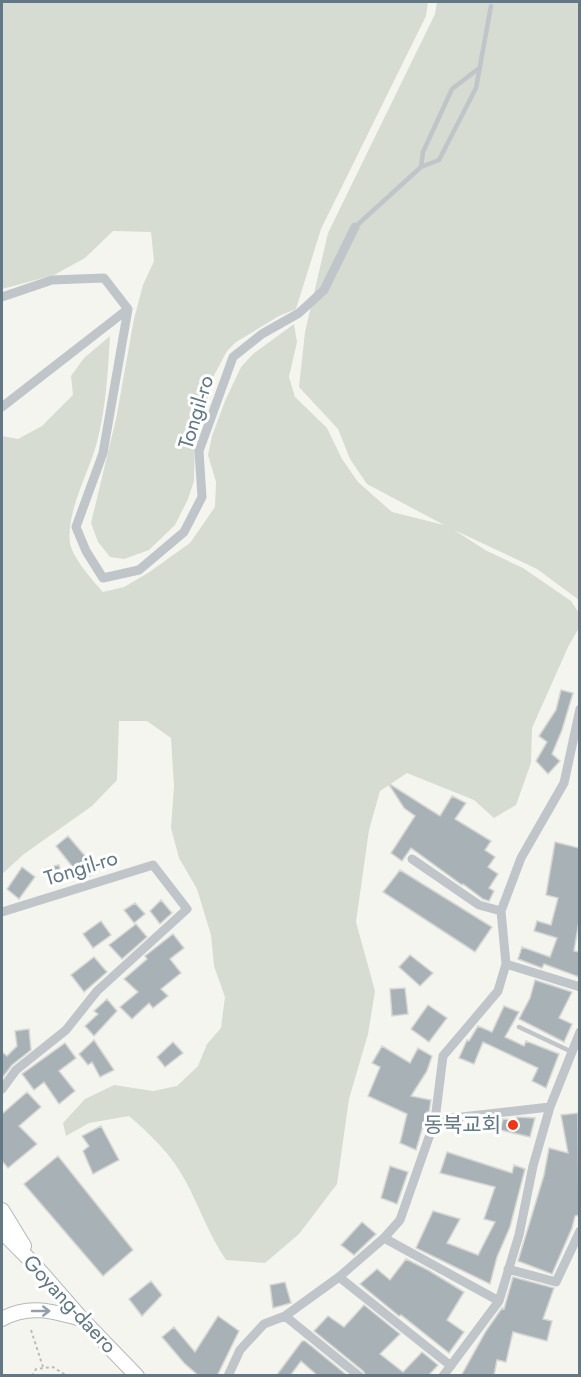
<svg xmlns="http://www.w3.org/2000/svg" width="581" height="1377" font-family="Jost,'Noto Sans KR',sans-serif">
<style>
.green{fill:#d6dcd1}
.building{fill:#a8b2b6;stroke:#d6d6d3;stroke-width:1.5}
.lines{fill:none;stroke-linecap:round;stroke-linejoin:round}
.primary-casing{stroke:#b3b8bc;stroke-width:16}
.path{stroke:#b9bdbf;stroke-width:2;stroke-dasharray:3 3;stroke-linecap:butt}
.lane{stroke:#bfc5c8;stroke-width:4.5}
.street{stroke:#bfc5c8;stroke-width:9}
.primary{stroke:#fff;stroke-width:14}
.oneway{stroke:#91a0a9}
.poi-dot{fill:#ee3517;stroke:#fff;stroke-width:2}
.labels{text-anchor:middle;stroke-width:6;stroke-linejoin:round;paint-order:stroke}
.street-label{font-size:21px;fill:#627884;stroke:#fff}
.poi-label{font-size:21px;fill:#627884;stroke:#fff;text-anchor:end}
</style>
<rect width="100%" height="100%" fill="#f5f5f0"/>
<path class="green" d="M2 2H428L426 16 321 229 296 309 279 316 236 342 227 351 211 381 206 409 195 437 194 481 188 499 175 525 149 550 124 559 110 557 98 542 91 523 116 419 134 319 143 285 154 261 151 232 113 231 85 258 54 275 2 289Z
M437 2H579V600L537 569 454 530 487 551 523 568 571 601 579 613V628L569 645 532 728 531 763 516 805 494 818 474 800 407 773 380 791 369 830 356 922 375 991 368 1034 349 1099 337 1184 299 1234 265 1263 226 1260C209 1235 200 1208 186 1182 173 1156 150 1134 129 1116L89 1123 66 1136 63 1123 85 1099 114 1085 153 1091 177 1086 198 1066 207 1044 221 1028 225 997 214 966 211 935 197 889 179 858 171 828 174 786 171 738 147 721H119L117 780 92 806 24 854 2 874V436L18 439 42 426 73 395 71 376 84 358 110 336C108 371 106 408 97 442 89 473 66 511 70 543 72 557 93 581 103 592L124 587 148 573 190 543 215 507 216 482 208 455 212 436 225 401 241 367 253 354 294 324 297 342 289 377 295 397 327 428 342 459 358 482 392 512 444 525 367 484 350 459 338 429 299 387 305 332 328 233 435 14Z"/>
<path class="building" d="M561 690 573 693 562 730 552 754 560 761 548 774 536 761 547 742 539 736 556 710Z
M388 783 440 816 452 796 466 803 455 819 491 841 485 850 495 857 488 867 498 874 489 888 494 891 489 901 483 899 463 884 462 885 411 848 402 861 391 853 415 816 404 808Z
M68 836 97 870 87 878 83 880 56 846Z
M555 842 579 848V921L574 951 579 952V977L544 964 542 968 518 959 522 947 550 957 557 938 534 931 537 921 551 925 558 898 546 895Z
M59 865 63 882 50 886 45 868Z
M22 867 35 877 19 899 7 889Z
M400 870 492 927 475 952 383 892Z
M161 900 172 913 160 924 150 911Z
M135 903 145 914 134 923 124 910Z
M101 921 111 935 93 948 83 934Z
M136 924 147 937 122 959 109 945Z
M173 934 184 948 170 959 181 973 161 989 168 996 153 1008 149 1003 132 1019 120 1007 138 992 124 979 147 959 145 956Z
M410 955 433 973 420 986 399 967Z
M94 957 107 972 84 992 71 975Z
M535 980 572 992 559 1018 572 1024 564 1042 519 1019 530 998Z
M405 988 408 1014 392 1016 390 989Z
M107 999 117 1011 94 1036 85 1026 98 1014 94 1011Z
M428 1005 447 1018 429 1042 411 1029Z
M504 1006 519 1012 505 1037 524 1046 526 1041 559 1054 546 1088 532 1081 538 1068 483 1042 474 1064 459 1058 467 1040 469 1041 478 1026 492 1032Z
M29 1029 31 1050 12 1065 2 1078V1052L7 1056 17 1046 15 1031Z
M94 1040 114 1070 100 1077 92 1062 88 1065 79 1054Z
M173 1042 183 1053 165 1067 157 1057Z
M65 1043 76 1058 59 1071 75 1091 59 1104 44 1082 34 1090 22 1074Z
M382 1046 410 1063 418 1048 432 1056 427 1071 411 1096 431 1100 429 1112H427L416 1150 400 1143 407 1114 368 1096 380 1067 372 1063Z
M27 1092 41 1107 19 1126 37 1144 8 1168 2 1161V1114Z
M578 1113 579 1215 575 1216 572 1228 552 1274 518 1261 544 1175 549 1148 568 1153 561 1115Z
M517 1117 535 1118 530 1137 500 1130 503 1119 517 1120Z
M101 1126 119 1160 93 1174 83 1151 89 1146 82 1136Z
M447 1152 512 1173 514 1165 525 1169 510 1227 497 1257 490 1284 416 1248 433 1211 460 1219 447 1243 478 1255 495 1222 484 1219 495 1187 440 1173Z
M58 1156 133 1250 103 1276 24 1184Z
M390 1166 408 1172 397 1204 381 1198Z
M362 1222 376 1234 354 1255 341 1245Z
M406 1259 428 1270 464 1292 447 1320 464 1332 449 1353 401 1315 399 1316 360 1284 377 1269 390 1280Z
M513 1277 554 1288 543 1319 552 1321 547 1341 513 1332 506 1362 497 1360 494 1376H461L486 1331 502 1308 504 1309Z
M151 1281 162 1295 142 1316 129 1299Z
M285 1282 291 1303 273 1308 270 1285Z
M364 1305 400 1334 380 1354 403 1372 422 1352 438 1365 428 1376H366L363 1371 314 1331 328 1316 344 1327Z
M218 1316 239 1331 217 1376H199L184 1363 162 1337 174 1327 195 1352Z
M302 1341H305L348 1376H318L301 1361 290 1376H276Z"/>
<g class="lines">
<defs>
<path id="primary" d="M2 1210 24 1246
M2 1232 34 1264 82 1319 137 1376
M2 1319C28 1304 53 1311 81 1319"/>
</defs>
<use href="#primary" class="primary-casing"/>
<path class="path" d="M31 1330 43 1367
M32 1376 36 1369 53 1367 67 1376"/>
<path class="lane" d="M421 167 423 152 452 89 478 69
M355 227 421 167 439 160 476 88 491 6
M519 1027 572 1052"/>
<path class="street" d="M2 297 52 280 104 278 128 309 103 453 76 527 86 551 103 578 139 570 184 532 202 497 199 451 233 357 262 334 299 313 324 290 355 227
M2 407 128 309
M412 859 479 905 501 911
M2 912 153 865 187 909 97 991 66 1030 16 1070 2 1089
M506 964 580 987
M435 1120 550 1107
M384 1238 499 1301
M508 1269 556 1282 580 1231
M339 1277 451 1366
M285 1316 359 1376
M228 1376 240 1350 264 1324 285 1316 339 1277 384 1238 400 1220 435 1120 443 1056 498 991 506 964 501 911 521 858 564 783 580 709
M443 1376 499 1301 519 1235 533 1166 550 1107 580 1032"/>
<use href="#primary" class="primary"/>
</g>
<defs><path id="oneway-shaft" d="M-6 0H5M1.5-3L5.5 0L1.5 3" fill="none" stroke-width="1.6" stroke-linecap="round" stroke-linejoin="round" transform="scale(1.5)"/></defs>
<use class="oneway" href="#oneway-shaft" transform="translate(41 1311)"/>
<circle class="poi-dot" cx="513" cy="1125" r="6"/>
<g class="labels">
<g class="street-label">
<text transform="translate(196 412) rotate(-73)" y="7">Tongil-ro</text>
<text transform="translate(81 868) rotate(-17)" y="7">Tongil-ro</text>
<text transform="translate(70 1304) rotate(47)" y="7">Goyang-daero</text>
</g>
<g class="poi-label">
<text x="501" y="1132">동북교회</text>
</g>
</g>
<rect width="581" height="1377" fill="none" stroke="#627884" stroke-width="6"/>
</svg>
